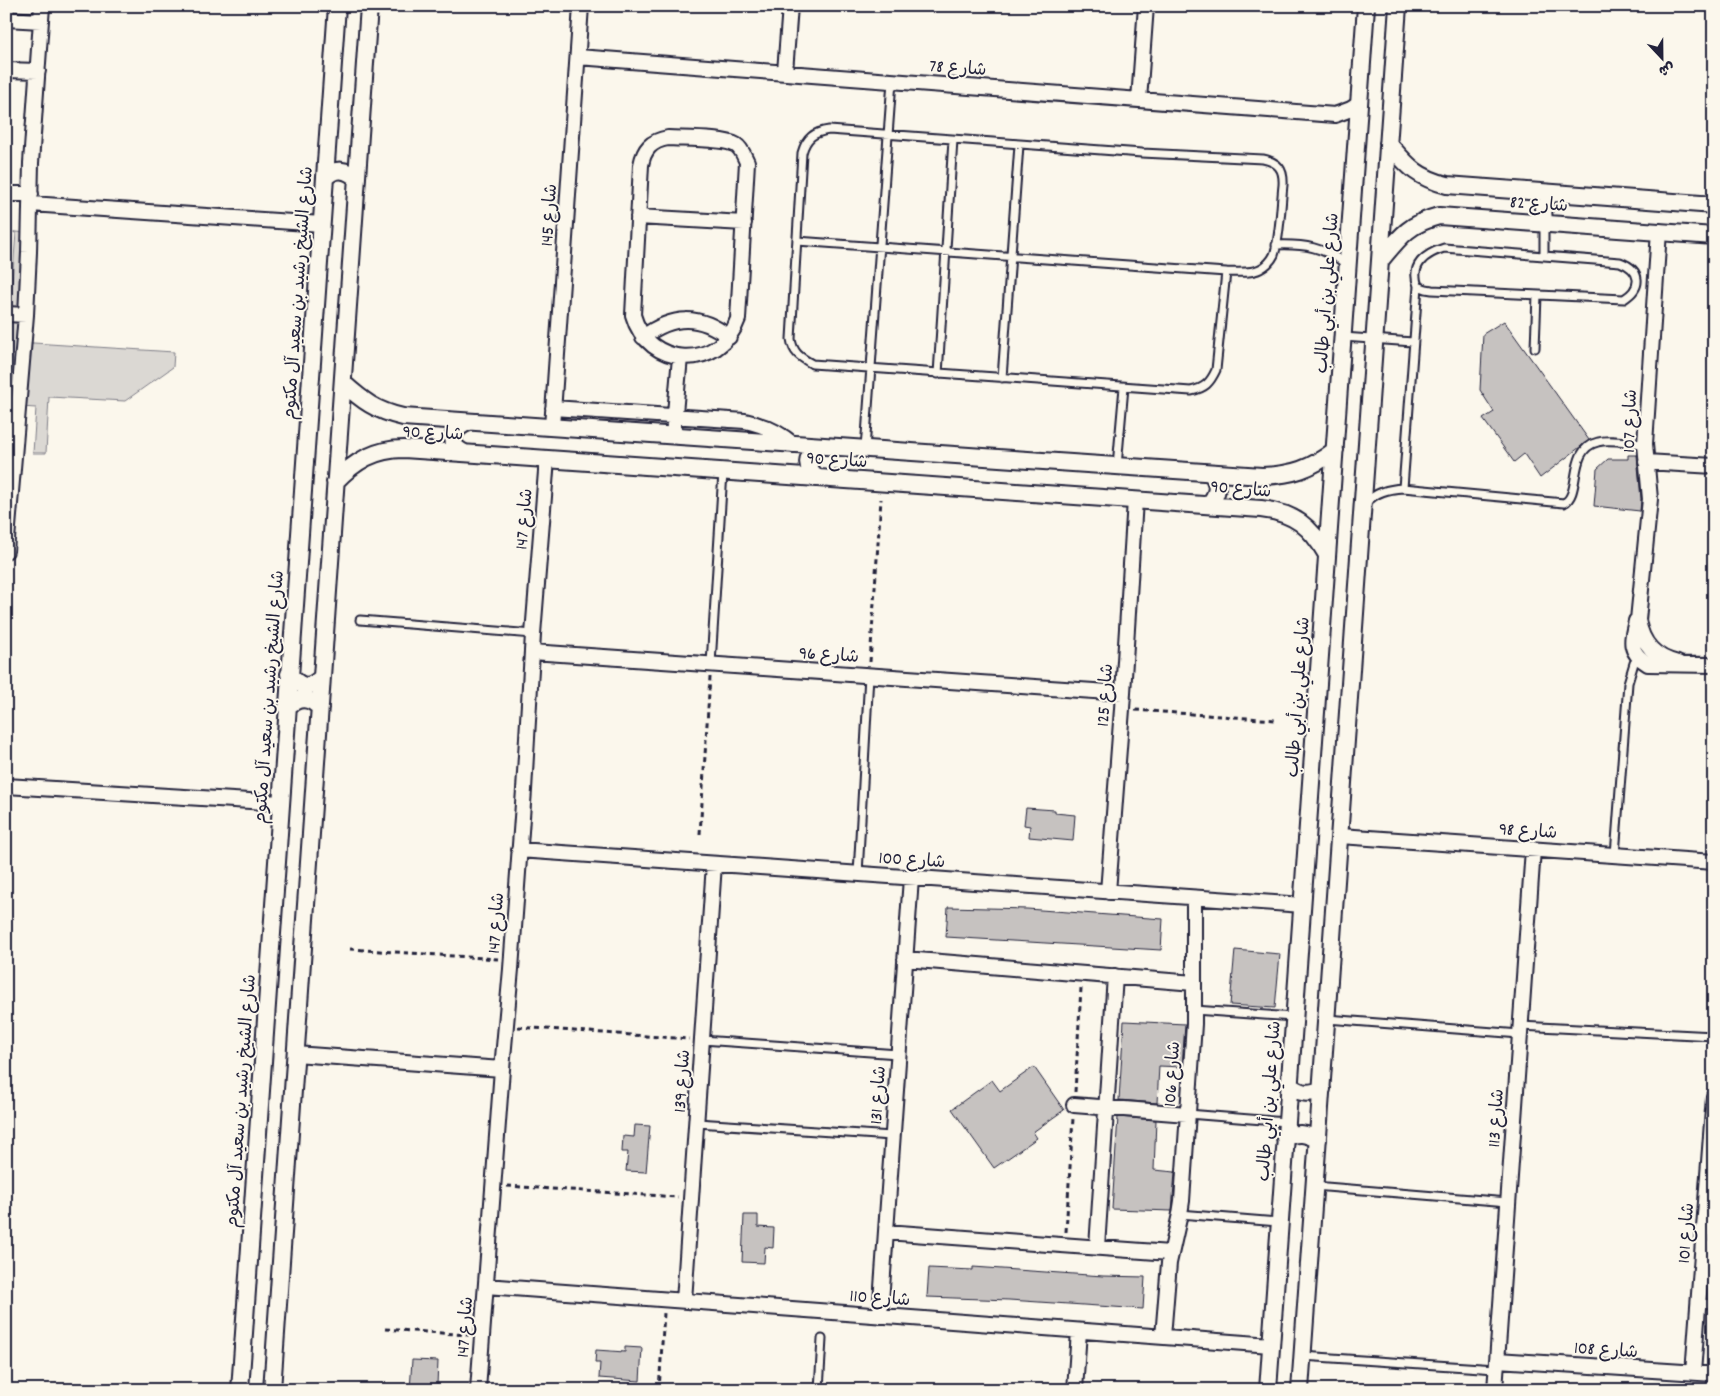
<svg xmlns="http://www.w3.org/2000/svg" width="1720" height="1396" font-family="Dekko,'Playpen Sans Arabic',sans-serif">
<style>
.green{fill:#dbd8d3;stroke:#7e7d87}
.building{fill:#c6c2c0;stroke:#22223b}
.lines{fill:none;stroke-linecap:round;stroke-linejoin:round}
.service-casing{stroke:#22223b;stroke-width:11}
.minor-casing{stroke:#22223b;stroke-width:18}
.tertiary-casing{stroke:#22223b;stroke-width:20}
.path{stroke:#22223b;stroke-width:3;stroke-dasharray:5 4;stroke-linecap:butt}
.service{stroke:#fbf7ec;stroke-width:7}
.minor{stroke:#fbf7ec;stroke-width:14}
.tertiary{stroke:#fbf7ec;stroke-width:16}
.labels{text-anchor:middle;stroke-width:4;stroke-linejoin:round;paint-order:stroke}
.street-label{font-size:18px;fill:#22223b;stroke:#fbf7ec}
</style>
<rect width="100%" height="100%" fill="#fbf7ec"/>
<filter id="ink" filterUnits="userSpaceOnUse"><feTurbulence type="fractalNoise" baseFrequency=".02" numOctaves="2"/><feDisplacementMap in="SourceGraphic" scale="10" xChannelSelector="R" yChannelSelector="G"/><feConvolveMatrix kernelMatrix="1 2 1 2 8 2 1 2 1" color-interpolation-filters="sRGB"/></filter>
<g filter="url(#ink)">
<path class="green" d="M6 231 27 233 18 342 174 352 173 367 125 401 49 397 46 453H33L36 408 6 406V333H8L16 233Z"/>
<path class="building" d="M1504 321 1589 440 1540 478 1524 454 1514 462 1483 419 1494 412 1480 390 1483 334Z
M1628 455H1637L1641 499 1640 511 1594 506 1597 469 1608 459H1628Z
M1026 808 1055 810V813L1075 815 1073 841 1029 837 1030 826 1024 825Z
M948 907 1027 909 1163 919 1161 950 946 937Z
M1235 950 1280 954 1275 1008 1230 1005Z
M1124 1021 1185 1024 1182 1067 1159 1066 1157 1103 1119 1100Z
M1034 1067 1064 1110 1033 1132 1037 1138 994 1168 952 1109 992 1080 1000 1091Z
M1118 1117 1156 1120 1154 1170 1175 1172 1172 1211 1112 1209Z
M635 1125 650 1126 646 1172 626 1171 628 1152H622L623 1136 634 1137Z
M744 1215H758V1227L774 1228 773 1248 765 1247 764 1263 742 1262Z
M973 1267 1103 1276 1145 1277 1143 1309 1009 1300 927 1297 929 1268 973 1270Z
M625 1347 642 1348 640 1381 599 1378 600 1363H595L596 1350 625 1352Z
M412 1360 438 1361 437 1385H432V1390H410Z"/>
<g class="lines">
<defs>
<path id="service" d="M797 241 1226 272C1236 272 1250 274 1260 269 1266 266 1271 261 1274 255 1280 239 1281 203 1283 185 1284 169 1278 162 1263 159L1142 153 829 130C814 132 806 138 802 153L791 339C793 353 800 357 812 364L1191 391C1205 388 1210 383 1216 370L1226 272
M1276 245C1305 244 1323 247 1346 264
M1444 248 1620 262C1641 270 1643 287 1624 299L1432 290 1426 289 1418 286C1410 265 1425 254 1444 248Z
M1544 256V224
M1343 337 1413 342
M1535 348 1537 295
M938 374 953 140
M1002 378 1019 145
M865 449 892 81
M1117 466 1124 387
M1403 488 1418 286
M1366 503C1376 492 1388 489 1403 488L1564 503C1582 494 1567 449 1598 442 1612 438 1630 444 1645 444
M360 620 533 634
M711 664 723 472
M1615 855 1628 683 1634 663 1639 659
M858 874 869 675
M1194 1010 1294 1017
M1327 1019 1520 1034
M1520 1026 1714 1036
M702 1040 898 1054
M1188 1114 1286 1122
M697 1123 892 1136
M1314 1186 1508 1202
M1180 1214 1279 1222
M1698 1303 1714 1304
M1302 1356 1496 1369
M819 1390 822 1339"/>
<path id="minor" d="M6 19 41 21
M578 57 1335 115 1351 109 1359 104
M6 70 38 71
M785 72 790 6
M1139 100 1146 6
M668 138C683 139 725 138 736 145 742 149 744 156 747 162L738 319C720 371 648 369 633 315L641 165C644 149 651 141 668 138Z
M6 194H31
M31 204 322 224
M638 217 744 223
M1659 231 1645 444 1650 499 1638 620C1642 644 1655 658 1678 663
M6 314 26 315
M643 337C673 315 699 314 729 337
M553 408 745 421C764 425 779 432 794 445
M552 427 581 6
M673 436 680 357
M1646 462 1714 466
M6 551 26 315 29 252 31 163 42 6
M1636 621C1631 641 1628 652 1648 664L1714 665
M532 652 1123 693
M6 786 281 803
M1340 836 1714 862
M519 850 1303 905
M1108 892 1122 709 1135 500
M905 959 1194 983
M295 1054 502 1069
M1074 1105 1187 1114
M886 1232 1170 1253
M1097 1247 1115 976
M486 1286 1271 1345
M684 1301 714 864
M880 1316 911 878
M1163 1337 1169 1263 1180 1214 1182 1201 1194 1024V898
M1497 1360 1714 1374
M1693 1373 1714 1096
M478 1390 502 1069 511 969 524 790 533 634 547 459
M1075 1390 1079 1331
M1495 1390 1533 849"/>
<path id="tertiary" d="M1388 143C1408 166 1416 177 1447 185L1714 205
M325 178C335 167 347 169 357 179
M1544 223 1543 208 1550 193
M1380 261C1399 238 1408 224 1439 216L1714 236
M343 383C363 401 376 411 403 417L1262 476C1292 475 1311 469 1335 450
M817 446C805 458 805 467 818 478
M465 453C446 445 452 428 469 422
M335 482C355 461 375 449 404 449L1261 509C1294 513 1311 526 1327 555
M1208 505C1218 495 1220 485 1211 473
M289 674C300 688 309 690 322 677
M287 707C298 697 309 696 320 708
M1289 1085C1300 1094 1309 1095 1322 1089
M1285 1138C1298 1132 1306 1133 1318 1140
M240 1390 337 6
M272 1390 369 6
M1268 1390 1366 6
M1300 1390 1398 6"/>
</defs>
<use href="#service" class="service-casing"/>
<use href="#minor" class="minor-casing"/>
<use href="#tertiary" class="tertiary-casing"/>
<path class="path" d="M870 662 881 499
M1135 710 1276 720
M700 834 710 677
M350 949 498 959
M518 1027 689 1039
M1075 1092 1081 988
M507 1186 678 1197
M1066 1232 1073 1118
M385 1329 469 1335
M659 1390 664 1313"/>
<use href="#service" class="service"/>
<use href="#minor" class="minor"/>
<use href="#tertiary" class="tertiary"/>
</g>
</g>
<g class="labels">
<g class="street-label">
<text transform="translate(958 67) rotate(4)" y="6">شارع 78</text>
<text transform="translate(1539 203) rotate(4)" y="6">شارع 82</text>
<text transform="translate(548 215) rotate(-86)" y="6">شارع 145</text>
<text transform="translate(297 293) rotate(-86)" y="6">شارع الشيخ رشيد بن سعيد آل مكتوم</text>
<text transform="translate(1326 293) rotate(-86)" y="6">شارع علي بن أبي طالب</text>
<text transform="translate(1629 421) rotate(-88)" y="6">شارع 107</text>
<text transform="translate(433 432) rotate(3)" y="6">شارع 90</text>
<text transform="translate(837 459) rotate(4)" y="6">شارع 90</text>
<text transform="translate(1241 488) rotate(5)" y="6">شارع 90</text>
<text transform="translate(523 519) rotate(-85)" y="6">شارع 147</text>
<text transform="translate(829 654) rotate(4)" y="6">شارع 96</text>
<text transform="translate(1104 695) rotate(-86)" y="6">شارع 125</text>
<text transform="translate(268 697) rotate(-86)" y="6">شارع الشيخ رشيد بن سعيد آل مكتوم</text>
<text transform="translate(1297 697) rotate(-86)" y="6">شارع علي بن أبي طالب</text>
<text transform="translate(1528 830) rotate(4)" y="6">شارع 98</text>
<text transform="translate(912 859) rotate(4)" y="6">شارع 100</text>
<text transform="translate(495 923) rotate(-86)" y="6">شارع 147</text>
<text transform="translate(1171 1074) rotate(-86)" y="6">شارع 106</text>
<text transform="translate(681 1081) rotate(-86)" y="6">شارع 139</text>
<text transform="translate(877 1095) rotate(-86)" y="6">شارع 131</text>
<text transform="translate(240 1101) rotate(-86)" y="6">شارع الشيخ رشيد بن سعيد آل مكتوم</text>
<text transform="translate(1268 1101) rotate(-86)" y="6">شارع علي بن أبي طالب</text>
<text transform="translate(1495 1118) rotate(-86)" y="6">شارع 113</text>
<text transform="translate(1685 1233) rotate(-86)" y="6">شارع 101</text>
<text transform="translate(880 1297) rotate(4)" y="6">شارع 110</text>
<text transform="translate(464 1327) rotate(-86)" y="6">شارع 147</text>
<text transform="translate(1606 1349) rotate(4)" y="6">شارع 108</text>
</g>
</g>
<rect width="1720" height="1396" fill="none" stroke="#fbf7ec" stroke-width="25"/>
<rect x="12" y="12" width="1695" height="1371" fill="none" stroke="#22223b" stroke-width="2" filter="url(#ink)"/>
<g transform="translate(1662 58) rotate(158)" stroke="#fbf7ec" stroke-width="4" paint-order="stroke">
<path d="M0-4L9 19L0 12L-9 19Z" fill="#22223b"/>
<text y="-8" font-size="14" font-weight="bold" text-anchor="middle" fill="#22223b">ش</text>
</g>
</svg>
